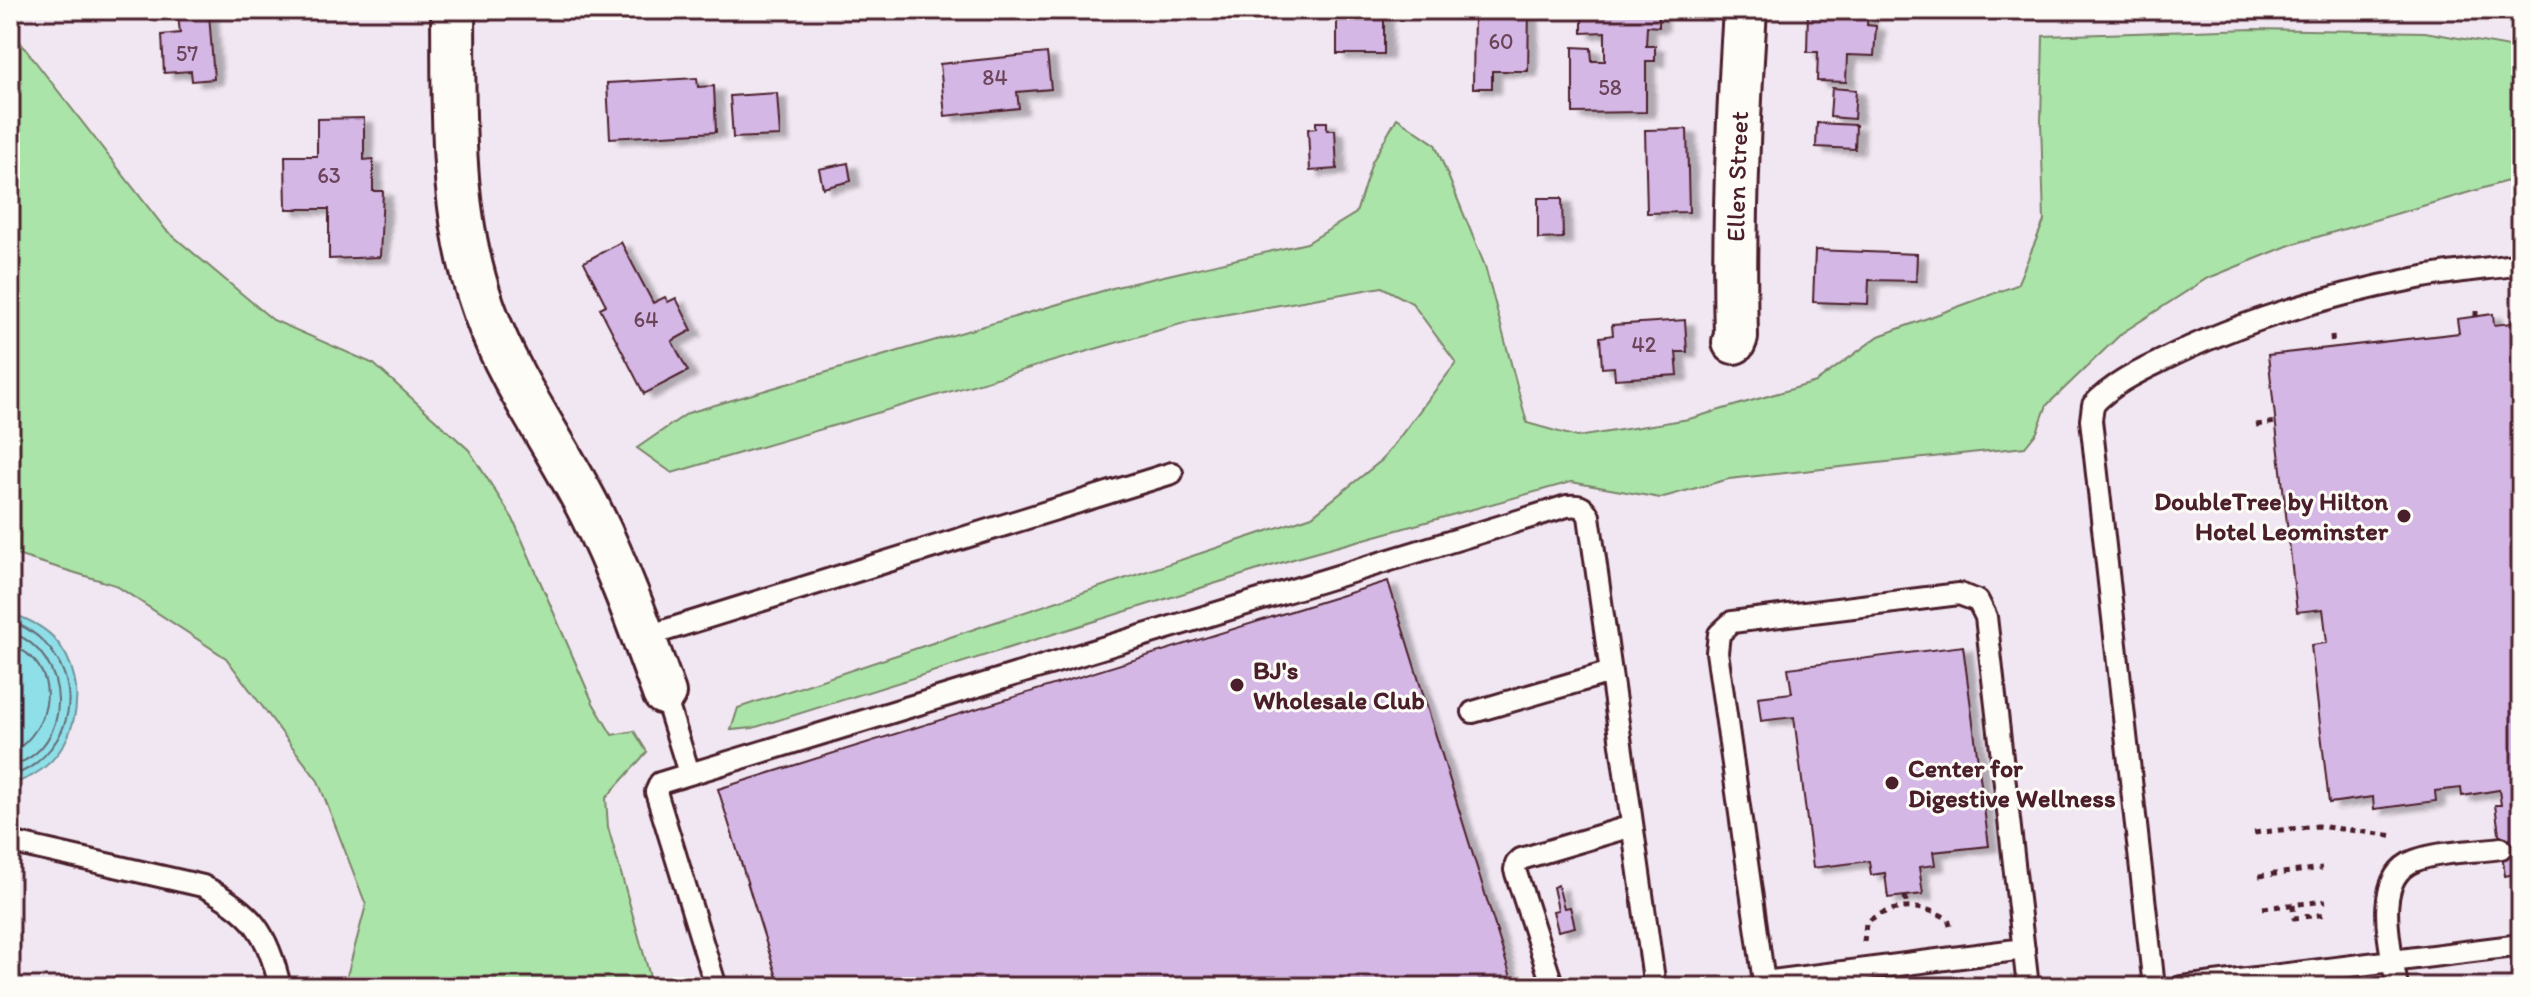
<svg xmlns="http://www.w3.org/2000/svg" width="2531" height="997" font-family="Itim,sans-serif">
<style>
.green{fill:#abe4a8;stroke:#7a826a;stroke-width:2}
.water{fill:#8edfe8;stroke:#73929c;stroke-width:2}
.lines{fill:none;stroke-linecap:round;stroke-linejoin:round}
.shore{stroke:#656c77;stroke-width:2}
.building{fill:#d4b7e5;stroke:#4a1f2b;stroke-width:2;filter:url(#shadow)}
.lane-casing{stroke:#4a1f2b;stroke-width:26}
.street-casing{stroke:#4a1f2b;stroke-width:48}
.path{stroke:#4a1f2b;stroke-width:5;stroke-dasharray:6 6;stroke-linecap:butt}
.lane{stroke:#fdfcf7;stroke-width:20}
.street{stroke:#fdfcf7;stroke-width:42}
.poi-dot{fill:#4a1f2b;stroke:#fdfcf7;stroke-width:3}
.labels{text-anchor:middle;stroke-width:6;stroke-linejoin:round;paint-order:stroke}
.number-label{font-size:22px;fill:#6c455a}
.street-label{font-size:26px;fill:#4a1f2b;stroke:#fdfcf7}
.poi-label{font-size:26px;font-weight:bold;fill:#4a1f2b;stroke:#fdfcf7;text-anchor:start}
</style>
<defs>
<filter id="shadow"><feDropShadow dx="9" dy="5" stdDeviation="2" flood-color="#0004"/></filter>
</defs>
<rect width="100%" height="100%" fill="#f1e7f2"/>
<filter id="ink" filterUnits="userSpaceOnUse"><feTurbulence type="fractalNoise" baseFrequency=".0125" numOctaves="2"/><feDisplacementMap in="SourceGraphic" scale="16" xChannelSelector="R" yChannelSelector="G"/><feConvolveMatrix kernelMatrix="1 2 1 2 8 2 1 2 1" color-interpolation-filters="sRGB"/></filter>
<g filter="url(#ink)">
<path class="green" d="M10 29 166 230 273 320 374 364 469 450 513 519 593 703 612 735 634 731 647 752 606 798 608 827 653 987H344L366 905 318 781 226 658 115 585 10 553Z
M2253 29 2425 32 2521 49V177L2290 245 2206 279 2122 333 2047 405 2037 432 2025 447 1729 479 1660 498 1571 482 1303 556 753 728 731 730 738 708 1312 516 1382 460 1456 363 1412 303 1382 287 1194 320 672 473 637 448 688 413 1116 287 1307 243 1356 213 1372 162 1397 118 1435 144 1485 266 1527 423 1577 437 1689 419 1816 382 1879 336 2017 285 2044 221 2041 122 2043 36Z"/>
<path class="water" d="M10 613C25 618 41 625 53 637 98 685 75 770 10 784Z"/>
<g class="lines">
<path class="shore" d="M10 621C63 639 88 703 51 748 40 762 27 772 10 776
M10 632C72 653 76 749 10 766
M10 644C63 665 55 728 10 754"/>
</g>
<path class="building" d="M186 10H202L203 15 209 14 214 79 192 81 191 71 164 73 162 35 180 33 178 15 186 14Z
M1337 10H1384V54H1337Z
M1474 10H1529L1528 71H1492V88H1473Z
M1582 10H1659V27L1647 26 1646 46H1655V61H1646V112L1573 113V47L1591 48 1592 61H1605V32L1582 33Z
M1808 10H1868L1867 25 1876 26 1874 56 1847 55 1846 82 1817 81 1818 52H1807Z
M1047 53 1051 89 1017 92 1019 108 945 116 940 64Z
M697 78 698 87 714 86 716 132 610 138 607 83Z
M1832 88 1856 90 1854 119 1830 117Z
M777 93 780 136 733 138 730 96Z
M364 118V160L373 159V191H383L380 257 329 259V209H286L285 156H317V119Z
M1316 122H1327V130H1335L1337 169 1310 171 1308 129 1316 128Z
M1817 123 1856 125 1855 149 1816 147Z
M1687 129 1689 212 1647 213 1645 130Z
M848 163 851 181 823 188 819 169Z
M1538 198H1562L1563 238 1538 239Z
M621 242 653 303 665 297 668 302 676 298 692 330 672 341 688 371 644 394 600 308 606 305 584 262Z
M1815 250 1917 254 1916 281 1869 280 1868 304 1813 302Z
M2493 314 2494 325 2521 322V881H2516L2514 874 2505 876 2495 805H2501L2499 790 2462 796 2461 788 2435 791 2436 801 2374 809 2373 797 2329 803 2311 645 2327 643 2323 609 2297 612 2268 355 2459 333 2457 319Z
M1685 320 1687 352H1676L1678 375 1615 379 1614 367 1602 368 1600 337 1613 335 1612 325Z
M1388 581 1514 987H780L718 789Z
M1963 646 1989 846 1933 852 1935 865 1919 867 1923 894 1888 898 1885 873 1871 875 1869 861 1813 868 1794 717 1761 721 1758 697 1792 693 1788 668Z
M1558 885 1564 908 1570 907 1575 927 1558 931 1553 911 1558 910 1553 887Z"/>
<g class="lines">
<defs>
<path id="lane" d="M644 637 1172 473
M664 693 689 773
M1473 712 1611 672
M10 842 203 886C252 912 268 932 280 987
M1764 982 2024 949
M716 987 656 792 660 783 1567 506C1578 505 1583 505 1589 516L1655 987
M1553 987 1515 870 1516 864 1521 859 1632 826
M1762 987 1764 982 1717 652 1719 634 1732 622 1959 594 1978 601 1986 617 2028 987
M2154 987 2091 420 2093 405C2110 386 2136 373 2159 362 2239 321 2330 295 2418 278 2452 271 2487 269 2521 264
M2182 987 2521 945
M2397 987C2392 951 2370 878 2414 861 2440 851 2474 852 2501 848"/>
<g id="street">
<path d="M453 10C454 110 449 214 484 310 510 383 557 445 591 513 620 571 642 633 664 693"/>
<path id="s1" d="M1734 342 1736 337C1733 227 1738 119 1745 10"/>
</g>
</defs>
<use href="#lane" class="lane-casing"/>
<use href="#street" class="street-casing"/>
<path class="path" d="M2476 311V316
M2332 335 2333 348
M2256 425 2276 422
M2254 833 2317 826 2396 836
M2259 876 2322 868
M1905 896 1907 908
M2293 905 2294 918 2327 914
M2263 908 2326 901
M1864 942 1866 923C1889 904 1923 903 1948 919L1951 929"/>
<use href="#lane" class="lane"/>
<use href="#street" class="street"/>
</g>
</g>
<g class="poi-dot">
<circle cx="2404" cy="516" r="8"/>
<circle cx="1237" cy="685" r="8"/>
<circle cx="1892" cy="783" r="8"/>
</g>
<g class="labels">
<g class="number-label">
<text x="1501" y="49">60</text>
<text x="187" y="61">57</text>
<text x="995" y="85">84</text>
<text x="1610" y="95">58</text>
<text x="329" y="183">63</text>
<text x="646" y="327">64</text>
<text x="1644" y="352">42</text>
</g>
<g class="street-label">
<text dy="9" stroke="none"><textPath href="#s1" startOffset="166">Ellen Street</textPath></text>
</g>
<g class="poi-label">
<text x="2388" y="510" text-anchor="end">DoubleTree by Hilton<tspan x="2388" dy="30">Hotel Leominster</tspan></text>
<text x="1253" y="679">BJ's<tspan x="1253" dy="30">Wholesale Club</tspan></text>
<text x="1908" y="777">Center for<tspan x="1908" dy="30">Digestive Wellness</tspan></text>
</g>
</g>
<rect width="2531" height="997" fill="none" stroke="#fdfcf7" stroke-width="40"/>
<rect x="20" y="20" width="2491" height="957" fill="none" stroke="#4a1f2b" stroke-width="3" filter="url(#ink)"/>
</svg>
